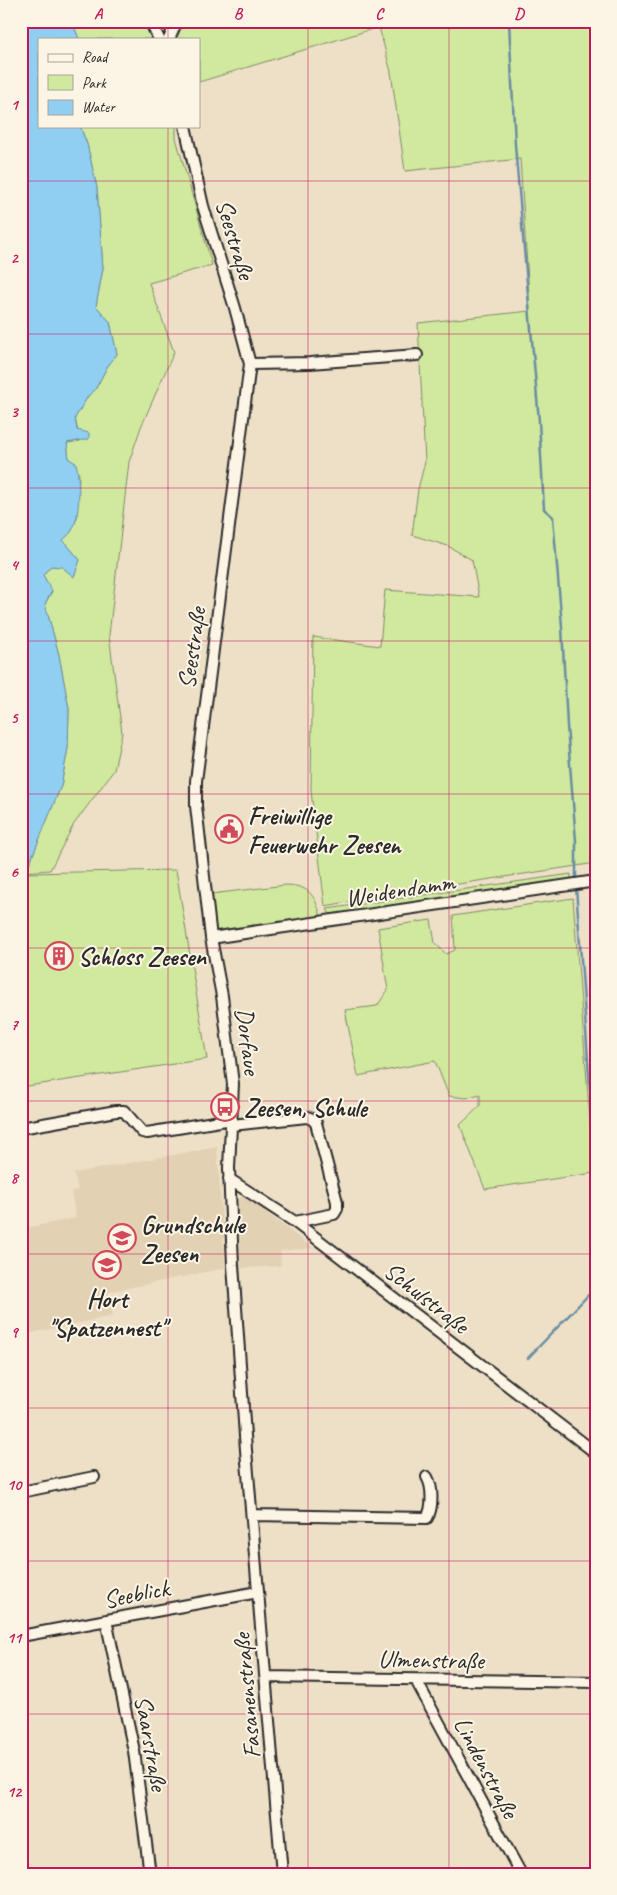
<svg xmlns="http://www.w3.org/2000/svg" width="617" height="1895" font-family="Caveat,sans-serif">
<style>
.built{fill:#e2d1b2}
.green{fill:#d1e99e;stroke:#7e8a64}
.water{fill:#91cff2;stroke:#688da2}
.lines{fill:none;stroke-linecap:round;stroke-linejoin:round}
.stream{stroke:#688da2;stroke-width:2.5}
.street-casing{stroke:#2b2b2b;stroke-width:14}
.street{stroke:#fcf5e5;stroke-width:10}
.grid{fill:none;stroke:#c2185b;stroke-width:1;stroke-opacity:0.55}
.labels{text-anchor:middle;stroke-width:4;stroke-linejoin:round;paint-order:stroke}
.street-label{font-size:25px;fill:#2b2b2b;stroke:#fcf5e5}
.poi-label{font-size:25px;font-weight:bold;fill:#2b2b2b;stroke:#fcf5e5;text-anchor:start}
.neatline{fill:none;stroke:#c2185b;stroke-width:2}
.grid-label{font-size:16px;text-anchor:middle;font-weight:bold;fill:#c2185b}
</style>
<rect width="100%" height="100%" fill="#ede0c7"/>
<filter id="ink" filterUnits="userSpaceOnUse"><feTurbulence type="fractalNoise" baseFrequency=".02" numOctaves="2"/><feDisplacementMap in="SourceGraphic" scale="10" xChannelSelector="R" yChannelSelector="G"/><feConvolveMatrix kernelMatrix="1 2 1 2 8 2 1 2 1" color-interpolation-filters="sRGB"/></filter>
<g filter="url(#ink)">
<path class="built" d="M217 1147 225 1268 108 1292 113 1316 21 1335V1229L76 1218 71 1192 78 1190 74 1173Z
M244 1196 268 1214 312 1248 280 1251 281 1266 241 1268 238 1200Z"/>
<path class="green" d="M72 21H151L161 39H79Z
M184 21H596V863L393 894 325 906 311 791 313 637 380 646 385 590 479 597 472 560 448 546 412 535 418 489 425 462 418 323 530 311 520 159 405 171 391 72 379 27 199 82V39H175Z
M80 126H176V138L212 265 149 283 174 352 141 427 129 462 109 635 122 733 114 770 74 824 50 870 23 872 30 862 61 786 68 748 69 709 59 655 45 604 52 591 43 575 50 566 62 567 74 576 80 560 63 540 71 532 77 518 79 474 69 459 67 443 80 441 75 418 88 396 95 390 107 367 117 354 110 322 96 306 103 268 97 188 87 144Z
M176 870 207 1059 21 1087V881L27 873Z
M571 874V882L333 915 329 913 327 909Z
M286 885C309 886 314 894 321 916L216 932 211 894Z
M573 898 594 1173 485 1189 460 1125 480 1106V1094L466 1098 449 1096 435 1061 358 1076 345 1010 377 1006 388 990 378 928 431 920 435 943 446 954 455 950 453 916Z"/>
<path class="water" d="M21 21H72L79 39H39V126H80L87 144 97 188 103 268 96 306 110 322 117 354 107 367 95 390 88 396 75 418 77 430 89 433V439L67 443 69 459 76 463C80 480 81 517 71 532 69 535 65 538 63 540L80 560 74 577 62 567 51 566 43 575 52 591 45 604 59 655 69 709 68 748 61 786 30 862 21 874Z"/>
<g class="lines">
<path class="stream" d="M509 21 515 145 539 421 544 509 553 517 562 627 567 726 576 841V882
M576 887 596 1175
M528 1358 596 1287"/>
<defs>
<path id="street" d="M150 21 159 39
M169 39 177 21
M185 126 203 206 235 308 250 364 196 781V806L211 938 222 996 233 1084 229 1168 233 1265 246 1450 282 1874
M250 364 310 363 417 355
M211 938 596 881
M232 1125 307 1117 312 1119 316 1123 337 1202V1209L334 1214 295 1222
M21 1128 116 1111H124L142 1132 147 1133 232 1119
M229 1179 295 1222 596 1453
M21 1492 94 1477
M253 1515 427 1518C433 1508 433 1487 427 1477
M106 1620 134 1751 150 1874
M21 1636 258 1592
M266 1677 596 1682
M418 1680V1684L521 1874"/>
</defs>
<use href="#street" class="street-casing"/>
<use href="#street" class="street"/>
</g>
</g>
<path class="grid" d="M168 21V39M308 21V1874M449 21V1874M168 126V1874M21 181H596M21 334H596M21 488H596M21 641H596M21 794H596M21 948H596M21 1101H596M21 1254H596M21 1408H596M21 1561H596M21 1714H596"/>
<defs>
<symbol id="civic-ring" viewBox="-11 -11 22 22"><circle r="9.5" fill="#fcf5e5" stroke="#d1495b" stroke-width="1.5"/><path d="M-.6-6.5H3V-4.5H.6V-3L4-1V1h2V6H-6V1h2V-1L-.6-3ZM-1.2 2.5V6h2.4V2.5Z" fill="#d1495b"/></symbol>
<symbol id="building-ring" viewBox="-11 -11 22 22"><circle r="9.5" fill="#fcf5e5" stroke="#d1495b" stroke-width="1.5"/><path d="M-4-6H4V6H1V3H-1V6H-4ZM-2.5-4.3h1.7v1.8h-1.7ZM.8-4.3h1.7v1.8H.8ZM-2.5-1h1.7V.8h-1.7ZM.8-1h1.7V.8H.8Z" fill="#d1495b"/></symbol>
<symbol id="bus-ring" viewBox="-11 -11 22 22"><circle r="9.5" fill="#fcf5e5" stroke="#d1495b" stroke-width="1.5"/><path d="M-5-6H5V4H4V6H2V4H-2V6H-4V4H-5ZM-3.5-4V0h7V-4ZM-3.5 1.2v1.5H-2V1.2ZM2 1.2v1.5H3.5V1.2Z" fill="#d1495b"/></symbol>
<symbol id="school-ring" viewBox="-11 -11 22 22"><circle r="9.5" fill="#fcf5e5" stroke="#d1495b" stroke-width="1.5"/><path d="M0-5L7-2L0 1L-7-2ZM-4 1L0 2.5L4 1V4Q0 6-4 4Z" fill="#d1495b"/></symbol>
</defs>
<g fill-rule="evenodd">
<use href="#civic-ring" x="213" y="813" width="32" height="32"/>
<use href="#building-ring" x="43" y="940" width="32" height="32"/>
<use href="#bus-ring" x="209" y="1091" width="32" height="32"/>
<use href="#school-ring" x="106" y="1222" width="32" height="32"/>
<use href="#school-ring" x="91" y="1249" width="32" height="32"/>
</g>
<g class="labels">
<g class="street-label">
<text transform="translate(236 239) rotate(73)" y="9">Seestraße</text>
<text transform="translate(191 648) rotate(-82)" y="9">Seestraße</text>
<text transform="translate(400 889) rotate(-9)" y="9">Weidendamm</text>
<text transform="translate(249 1041) rotate(83)" y="9">Dorfaue</text>
<text transform="translate(427 1297) rotate(38)" y="9">Schulstraße</text>
<text transform="translate(136 1593) rotate(-11)" y="9">Seeblick</text>
<text transform="translate(431 1659) rotate(1)" y="9">Ulmenstraße</text>
<text transform="translate(246 1696) rotate(-95)" y="9">Fasanenstraße</text>
<text transform="translate(152 1743) rotate(80)" y="9">Saarstraße</text>
<text transform="translate(487 1767) rotate(62)" y="9">Lindenstraße</text>
</g>
<g class="poi-label">
<text x="248" y="824">Freiwillige<tspan x="248" dy="29">Feuerwehr Zeesen</tspan></text>
<text x="78" y="965">Schloss Zeesen</text>
<text x="244" y="1116">Zeesen, Schule</text>
<text x="141" y="1233">Grundschule<tspan x="141" dy="29">Zeesen</tspan></text>
<text x="107" y="1307" text-anchor="middle">Hort<tspan x="107" dy="29">"Spatzennest"</tspan></text>
</g>
</g>
<rect width="617" height="1895" fill="none" stroke="#fcf5e5" stroke-width="55"/>
<rect x="38" y="38" width="162" height="90" fill="#fcf5e5" stroke="#a8a49b"/>
<rect x="48" y="54" width="25" height="8" fill="#fcf5e5" stroke="#a8a49b"/>
<text x="82" y="62" font-size="15" fill="#2b2b2b">Road</text>
<rect x="48" y="75" width="25" height="15" fill="#d1e99e" stroke="#a8a49b"/>
<text x="82" y="88" font-size="15" fill="#2b2b2b">Park</text>
<rect x="48" y="100" width="25" height="15" fill="#91cff2" stroke="#a8a49b"/>
<text x="82" y="112" font-size="15" fill="#2b2b2b">Water</text>
<rect x="28" y="28" width="562" height="1840" class="neatline"/>
<g class="grid-label">
<text x="98" y="19">A</text>
<text x="238" y="19">B</text>
<text x="379" y="19">C</text>
<text x="519" y="19">D</text>
<text x="14" y="110">1</text>
<text x="14" y="263">2</text>
<text x="14" y="417">3</text>
<text x="14" y="570">4</text>
<text x="14" y="723">5</text>
<text x="14" y="877">6</text>
<text x="14" y="1030">7</text>
<text x="14" y="1183">8</text>
<text x="14" y="1337">9</text>
<text x="14" y="1490">10</text>
<text x="14" y="1643">11</text>
<text x="14" y="1797">12</text>
</g>
</svg>
